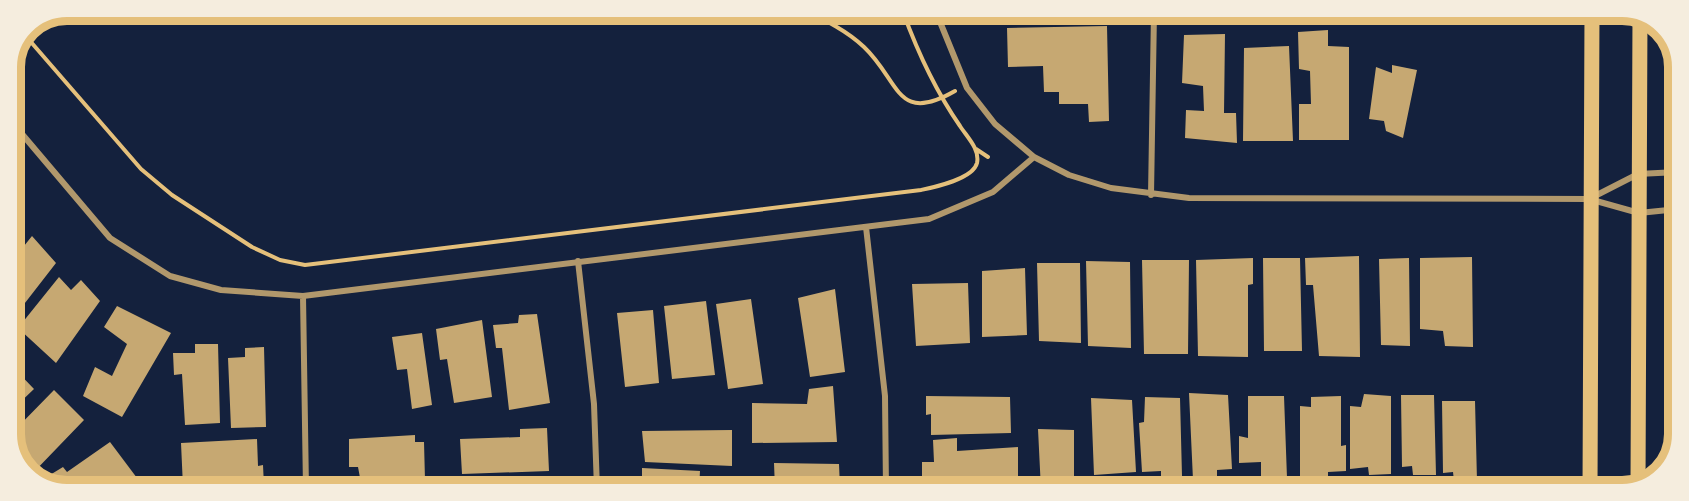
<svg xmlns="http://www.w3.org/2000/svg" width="1689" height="501" font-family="'Alegreya Sans',sans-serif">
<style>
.building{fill:#c6a872}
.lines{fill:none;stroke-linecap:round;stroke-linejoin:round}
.path{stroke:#e5c07b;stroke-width:4}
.minor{stroke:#b1986c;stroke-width:6}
.primary{stroke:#e5c07b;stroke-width:15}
.rim{fill:none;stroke:#e5c07b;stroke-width:8}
</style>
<rect width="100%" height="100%" fill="#14213d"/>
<path class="building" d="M1107 26 1109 121 1089 122 1088 104H1059V92H1044L1043 66 1008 67 1007 28Z
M1328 30V46L1349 47V140H1299V104H1311L1310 71 1299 69 1298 32Z
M1225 34 1224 113H1236L1237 143 1185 138 1186 110 1204 111 1203 86 1182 83 1184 35Z
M1289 46 1293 141H1243L1244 48Z
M1392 65 1417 70 1403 138 1386 131 1384 121 1369 119 1376 67 1392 73Z
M32 236 56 263 11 321V240L20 251Z
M1359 256 1360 357 1319 356 1313 285H1306L1305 258Z
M1472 257 1473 347 1445 346 1443 331 1420 329V258Z
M1253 258V284L1248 285V357L1198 356 1196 260Z
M1263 258H1300L1302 351H1264Z
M1409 258 1410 346 1381 345 1379 259Z
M1142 260H1189L1188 354H1144Z
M1086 261 1130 262 1131 348 1088 346Z
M1037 263H1080L1081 343 1039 341Z
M1025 268 1027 335 982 337V271Z
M59 277 71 290 81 280 100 301 56 363 18 328Z
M968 283 970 343 916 346 912 284Z
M835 289 845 372 810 377 798 298Z
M751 299 763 384 728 389 716 304Z
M706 301 715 375 672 379 664 306Z
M117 306 171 333 122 417 83 396 95 367 112 376 127 344 104 327Z
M653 310 659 383 625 387 617 313Z
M537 314 550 403 509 410 502 348H496L493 325 518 323 519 315Z
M482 320 492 397 454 403 447 359 440 360 436 329Z
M422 333 432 405 412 409 407 369 397 370 392 337Z
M195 344H218L220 423 185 425 182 374 174 375 173 353H195Z
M264 347 266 427 231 428 228 358 245 357V348Z
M11 365 34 389 11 411Z
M833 386 837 442 752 443V403L807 404 809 389Z
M54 390 84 420 31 475 24 471 11 434Z
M1189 393 1228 395 1232 469 1217 470V480H1193Z
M1364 394 1391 396V474L1369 475 1368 467 1350 469V406L1361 407Z
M1401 395H1434L1436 475H1413L1412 466 1402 467Z
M926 396 1010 397 1011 433 931 435V414L926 415Z
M1248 396H1284L1287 478 1261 481V462L1239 463V436L1248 438Z
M1341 396V446L1346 445V471L1328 472V480H1300V406L1311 407V397Z
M1145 397 1180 398 1182 476 1161 478V471L1142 472 1139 423 1144 422Z
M1091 398 1132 400 1136 472 1094 475Z
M1442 401H1475L1477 481H1454L1453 472 1443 473Z
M547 428 549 471 462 474 460 439 520 437V429Z
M1038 429 1074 430V490H1041Z
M732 430V466L645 462 642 431Z
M415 435V442H424L425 480 361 483 358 467H349V439Z
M957 438V451L1018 447V490H932V484L922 485V462H934L933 440Z
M257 439 258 466 263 465 264 486 183 487 181 443Z
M110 442 137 478 120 489 52 488 40 481 63 467 67 472Z
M774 463 839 464 840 488 775 489Z
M642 468 700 471 699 489H642Z
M550 483 551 489H527L528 484Z
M360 487 387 486 403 487V489Z"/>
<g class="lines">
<path class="path" d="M805 11C827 21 847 31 864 47 900 81 896 125 955 91
M24 34 141 169 172 195 252 247 280 260 305 265 921 190C935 187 973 179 977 163 980 149 967 137 960 126 935 90 918 53 903 12
M976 149 988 157"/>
<path class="minor" d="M936 12 967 88 995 124 1034 157 1069 175 1111 188 1189 198 1589 199 1639 213 1678 209
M11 121 110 238 170 276 221 290 303 296 929 219 993 192 1034 157
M1151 195 1154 12
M1591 198 1638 174 1678 172
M866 227 885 396 886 490
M578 261 594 404 597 489
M303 296 306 489"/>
<path class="primary" d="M1638 485 1640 14
M1590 490 1592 12"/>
</g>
<path d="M0 0H1689V501H0ZM67 21H1622A46 46 0 0 1 1668 67V434A46 46 0 0 1 1622 480H67A46 46 0 0 1 21 434V67A46 46 0 0 1 67 21Z" fill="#f5edde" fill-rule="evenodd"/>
<path class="rim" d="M67 21H1622A46 46 0 0 1 1668 67V434A46 46 0 0 1 1622 480H67A46 46 0 0 1 21 434V67A46 46 0 0 1 67 21Z"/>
</svg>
